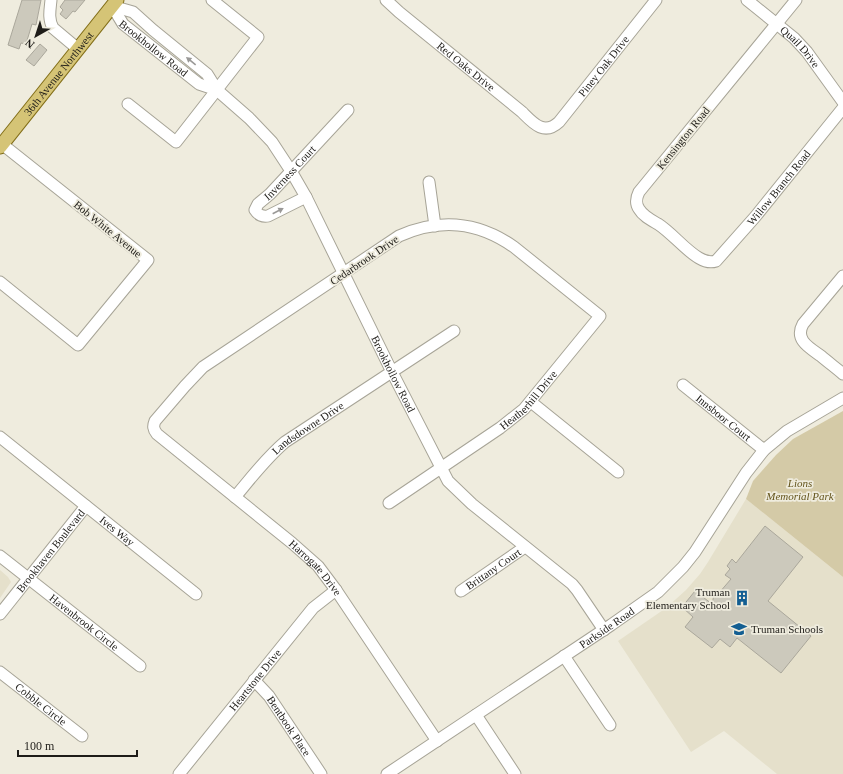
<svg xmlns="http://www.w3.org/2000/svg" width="843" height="774" font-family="Georgia,serif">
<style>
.built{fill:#e5e0cb}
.green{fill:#d4caa7}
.building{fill:#ccc9bc;stroke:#aaa79b}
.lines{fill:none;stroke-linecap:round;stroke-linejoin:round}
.minor-casing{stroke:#a7a497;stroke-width:13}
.major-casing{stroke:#836f19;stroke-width:15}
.minor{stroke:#fff;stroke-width:11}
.major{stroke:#d5c476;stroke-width:13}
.oneway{fill:#9a9997}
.labels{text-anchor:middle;stroke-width:3.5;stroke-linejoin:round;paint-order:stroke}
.street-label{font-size:11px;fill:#1e1c18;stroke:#efecde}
.park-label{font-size:11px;font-style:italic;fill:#63541b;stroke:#efecde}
.poi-label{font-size:11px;fill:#1e1c18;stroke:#efecde;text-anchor:end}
</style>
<rect width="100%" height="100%" fill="#efecde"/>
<path class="built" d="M746 499 843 577V774H777L724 731 691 752 618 641 666 608 686 590 700 574 708 562Z
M0 570 8 577 11 582 0 598Z"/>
<path class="green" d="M843 411V577L746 499 753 481 776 455 793 439Z"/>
<path class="building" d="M22 0H41L36 25 32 24 26 44 21 43 19 49 8 45Z
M65 0H85L75 12 73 11 66 19 60 14 63 10 60 7Z
M40 44 47 50 34 66 26 60Z
M765 526 803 557 768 601 811 636 781 673 737 638 730 647 720 639 712 648 685 627 693 617 682 607 695 591 712 604 714 595 719 593 731 579 725 575 730 569 727 566 732 559 736 563Z"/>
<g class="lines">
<defs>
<g id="minor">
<path d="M51 0C50 10 48 19 53 28L78 49"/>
<path id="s1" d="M386 0 399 12 522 112C533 123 544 136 559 122L656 0"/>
<path id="s2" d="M747 0 794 38 807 52 843 102"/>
<path id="s3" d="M796 0 639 192C636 198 635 203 639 209 643 216 651 220 658 224 672 233 685 250 699 258 704 261 710 263 716 261L755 217 843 108"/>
<path id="s4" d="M112 6 133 12 153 30 207 74 217 90 249 118 272 142 291 171 306 197 392 372 448 481 472 504 572 584 577 590 604 630"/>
<path id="s5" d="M112 6 123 24 199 84 217 90"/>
<path d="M128 104 176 142 258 37 212 0"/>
<path d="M429 182 435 226"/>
<path id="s6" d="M306 197 268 216C263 217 258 215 255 210L258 204 270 194 348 110"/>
<path d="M843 276 803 324C794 340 810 348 821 356 828 362 836 368 843 374"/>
<path d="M0 282 78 345 148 260 2 144"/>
<path id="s7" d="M683 385 764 450"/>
<path d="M531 402 618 472"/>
<path id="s8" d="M0 437 196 594"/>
<path id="s9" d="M235 497C251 478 266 458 285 442L454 331"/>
<path id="s10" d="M389 503 500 428 524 409 600 316 514 247C477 221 440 218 399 236L203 367 185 386 155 421C153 426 153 429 157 434L292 543 318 566 336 590 437 741"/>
<path id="s11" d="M0 556 140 666"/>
<path id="s12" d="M461 591 525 547"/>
<path id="s13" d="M0 614 86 506"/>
<path d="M564 656 610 725"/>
<path id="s14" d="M0 672 82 736"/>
<path id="s15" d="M254 680 269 696 321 774"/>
<path d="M476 715 515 774"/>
<path id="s16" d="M179 774 313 608 336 590"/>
<path id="s17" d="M387 774 611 625 658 592 683 567 695 552 746 473 764 450 787 431 843 398"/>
</g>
<g id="major">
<path id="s18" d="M0 147 117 0"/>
</g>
</defs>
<use href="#minor" class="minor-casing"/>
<use href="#major" class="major-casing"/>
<use href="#minor" class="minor"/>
<use href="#major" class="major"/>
</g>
<defs><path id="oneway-solid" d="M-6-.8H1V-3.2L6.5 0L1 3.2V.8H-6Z"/></defs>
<g class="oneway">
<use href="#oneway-solid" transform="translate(191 61) rotate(-141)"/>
<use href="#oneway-solid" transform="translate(278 211) rotate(-27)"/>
</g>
<defs>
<symbol id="building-bare" viewBox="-9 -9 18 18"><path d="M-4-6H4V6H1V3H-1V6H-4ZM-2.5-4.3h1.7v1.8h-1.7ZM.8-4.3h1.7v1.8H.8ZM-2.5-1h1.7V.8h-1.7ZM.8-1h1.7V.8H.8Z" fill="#135e92" stroke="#efecde" stroke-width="2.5" paint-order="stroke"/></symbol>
<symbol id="school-bare" viewBox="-9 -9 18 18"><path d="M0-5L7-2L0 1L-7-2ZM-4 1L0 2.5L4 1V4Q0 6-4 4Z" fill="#135e92" stroke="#efecde" stroke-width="2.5" paint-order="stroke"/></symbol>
</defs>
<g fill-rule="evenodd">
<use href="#building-bare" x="731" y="587" width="22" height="22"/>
<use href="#school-bare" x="728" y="618" width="22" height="22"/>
</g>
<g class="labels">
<g class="street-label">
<text dy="4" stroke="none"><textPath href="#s5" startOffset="60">Brookhollow Road</textPath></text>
<text dy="4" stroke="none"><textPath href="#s2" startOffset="71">Quail Drive</textPath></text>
<text dy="4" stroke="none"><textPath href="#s1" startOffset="292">Piney Oak Drive</textPath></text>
<text dy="4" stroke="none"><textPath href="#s1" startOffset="104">Red Oaks Drive</textPath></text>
<text dy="4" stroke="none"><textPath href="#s18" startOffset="94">36th Avenue Northwest</textPath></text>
<text transform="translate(683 138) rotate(-51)" y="4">Kensington Road</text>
<text dy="4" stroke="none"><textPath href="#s6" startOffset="109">Inverness Court</textPath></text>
<text dy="4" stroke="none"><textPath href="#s3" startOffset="458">Willow Branch Road</textPath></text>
<text transform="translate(108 229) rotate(39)" y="4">Bob White Avenue</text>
<text transform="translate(364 260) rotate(-34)" y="4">Cedarbrook Drive</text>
<text dy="4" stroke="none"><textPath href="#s4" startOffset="475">Brookhollow Road</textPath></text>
<text dy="4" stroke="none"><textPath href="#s10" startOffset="174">Heatherhill Drive</textPath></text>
<text dy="4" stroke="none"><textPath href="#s7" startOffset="52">Innsboor Court</textPath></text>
<text dy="4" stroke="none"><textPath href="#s9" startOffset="101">Landsdowne Drive</textPath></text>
<text dy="4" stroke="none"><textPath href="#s8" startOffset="150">Ives Way</textPath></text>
<text dy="4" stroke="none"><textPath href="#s13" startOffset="81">Brookhaven Boulevard</textPath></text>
<text dy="4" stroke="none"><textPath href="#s10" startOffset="1046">Harrogate Drive</textPath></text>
<text dy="4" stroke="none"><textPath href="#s12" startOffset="39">Brittany Court</textPath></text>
<text dy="4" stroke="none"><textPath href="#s11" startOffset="107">Havenbrook Circle</textPath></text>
<text dy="4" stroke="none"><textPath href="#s17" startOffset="264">Parkside Road</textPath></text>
<text dy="4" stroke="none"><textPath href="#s16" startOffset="121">Heartstone Drive</textPath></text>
<text dy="4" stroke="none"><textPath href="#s14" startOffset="52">Cobble Circle</textPath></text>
<text dy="4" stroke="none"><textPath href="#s15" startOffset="58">Bentbook Place</textPath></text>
</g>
<g class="park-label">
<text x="800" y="487">Lions<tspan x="800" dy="13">Memorial Park</tspan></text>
</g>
<g class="poi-label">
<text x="730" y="596">Truman<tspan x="730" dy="13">Elementary School</tspan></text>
<text x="751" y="633" text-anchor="start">Truman Schools</text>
</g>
</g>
<g transform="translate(36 36) rotate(219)" stroke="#efecde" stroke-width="3" paint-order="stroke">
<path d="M0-3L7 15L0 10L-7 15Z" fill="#1e1c18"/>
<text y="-6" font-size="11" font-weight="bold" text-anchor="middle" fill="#1e1c18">N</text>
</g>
<path d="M18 750v6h119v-6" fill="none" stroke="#1e1c18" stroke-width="2"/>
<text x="24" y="750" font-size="12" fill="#1e1c18" stroke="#efecde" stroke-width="3" paint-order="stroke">100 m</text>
</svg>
